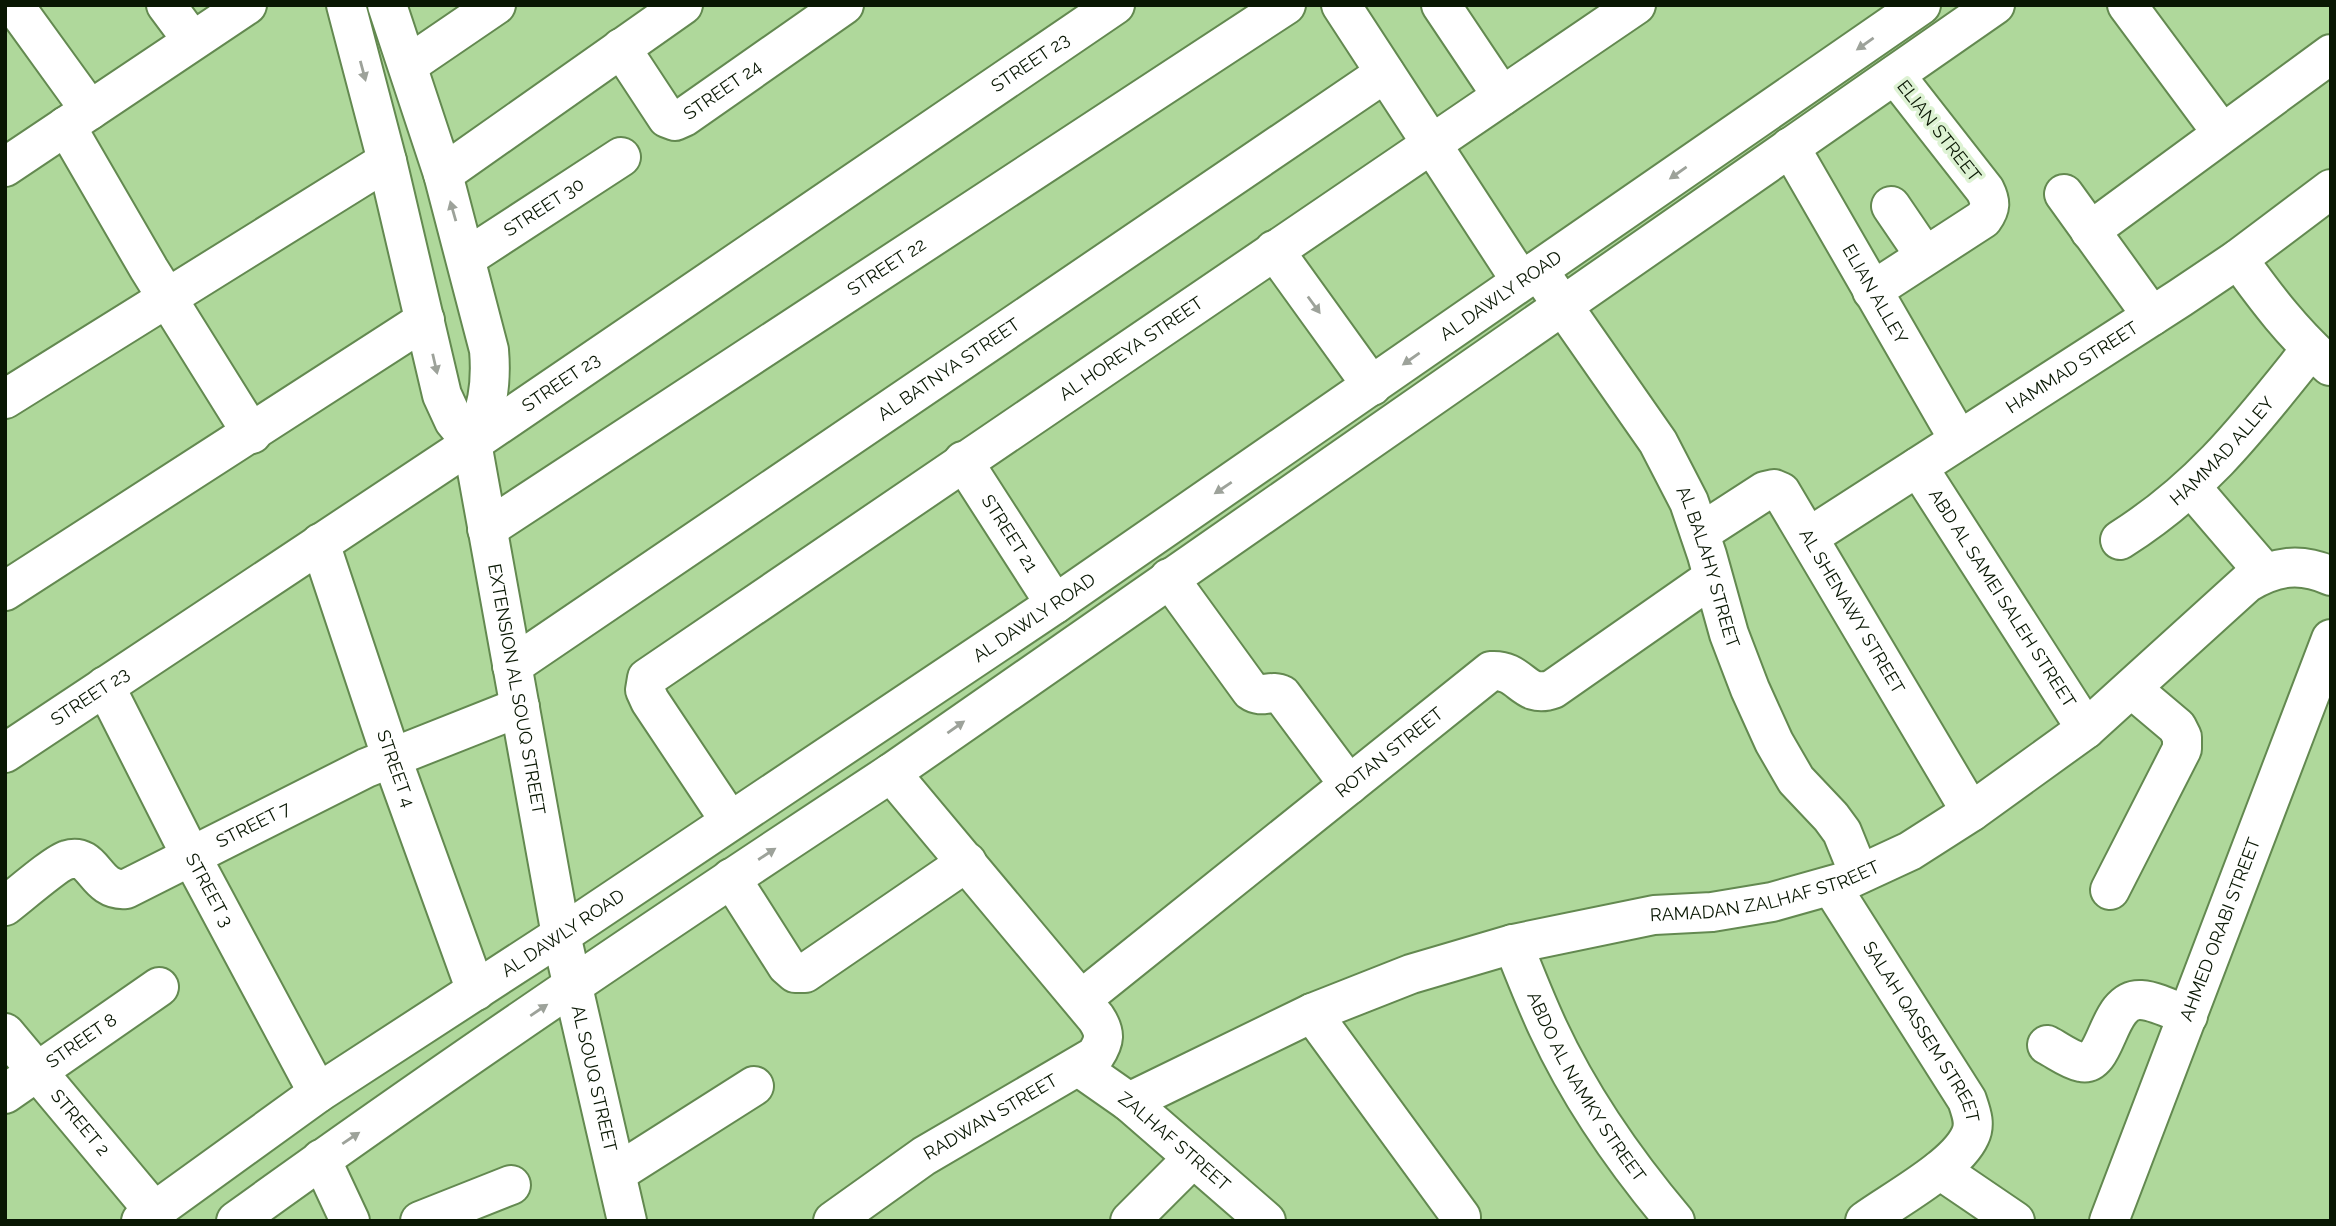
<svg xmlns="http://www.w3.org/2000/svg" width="2336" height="1226" font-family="Raleway,sans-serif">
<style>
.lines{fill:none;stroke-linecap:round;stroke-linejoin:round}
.minor-casing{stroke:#638950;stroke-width:42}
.tertiary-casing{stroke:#638950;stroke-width:42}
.minor{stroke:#fff;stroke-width:38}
.tertiary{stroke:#fff;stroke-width:38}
.oneway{fill:#9da29a}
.labels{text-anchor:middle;stroke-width:7;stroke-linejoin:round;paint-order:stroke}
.street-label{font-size:18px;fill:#091703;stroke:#ddf2d3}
</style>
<rect width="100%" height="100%" fill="#afd89b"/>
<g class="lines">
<defs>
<g id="minor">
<path d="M14 5 90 110"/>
<path d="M166 5 192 40"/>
<path id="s1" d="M346 5 387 161 442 395 454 421 472 443 561 935 627 1221"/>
<path d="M387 5 443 174 489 350C492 385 487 412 472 443"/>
<path d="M1341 5 1521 281"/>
<path d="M1441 5 1502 96"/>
<path d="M2127 5 2222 133"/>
<path id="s2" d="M621 48 667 118 675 121 684 117 844 5"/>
<path d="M408 65 496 5"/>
<path d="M66 126 149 269 252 434"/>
<path id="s3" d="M1790 147 1959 440"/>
<path d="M5 167 247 5"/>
<path d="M443 174 683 5"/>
<path d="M2064 194 2152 316"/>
<path d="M1891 206 1925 256"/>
<path d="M2090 231 2331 54"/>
<path d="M1274 250 1372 386"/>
<path id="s4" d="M466 258 621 157"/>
<path d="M2238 259C2266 298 2294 335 2330 366"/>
<path id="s5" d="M1538 270 1658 442 1689 502 1707 555 1729 634 1750 689 1774 742 1796 780 1831 817 1842 832 1859 874"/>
<path d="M1872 291 1983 219C1991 208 1991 202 1985 190L1895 75"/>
<path d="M5 399 387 161"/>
<path id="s6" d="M963 461 1055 604"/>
<path id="s7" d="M1918 467 2086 729"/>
<path d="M2191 487 2264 572"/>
<path id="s8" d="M487 529 1286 5"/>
<path id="s9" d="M1700 533 1765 491 1774 489 1781 492 1971 812"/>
<path id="s10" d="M1809 537 2180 298 2238 259 2331 189"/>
<path id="s11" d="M2120 540C2204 487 2250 425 2311 349"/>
<path id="s12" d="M320 543 391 756 476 991"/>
<path d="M1169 578 1251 691C1262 699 1271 689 1282 695L1349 785"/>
<path d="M5 591 425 320"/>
<path id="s13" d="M512 666 1385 73"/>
<path id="s14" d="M105 686 191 856 318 1093"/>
<path id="s15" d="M5 753 472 443 1115 5"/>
<path id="s16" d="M730 821 650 701 645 690 647 678 1636 5"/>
<path d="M731 878 787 966 795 973H805L967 862"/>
<path id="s17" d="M1831 886 1967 1100C1971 1112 1976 1124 1970 1136 1956 1167 1894 1200 1865 1221"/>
<path d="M2110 890 2182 749V737L2177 727 2132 689"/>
<path id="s18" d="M5 906C17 897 56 863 67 860 95 851 94 892 126 889L366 768 520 707"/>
<path id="s19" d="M1513 944C1524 972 1535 1000 1548 1028 1580 1097 1626 1163 1675 1221"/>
<path id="s20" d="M1082 999 1491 671C1522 669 1523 700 1553 689L1712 578"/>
<path d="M1312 1013 1461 1217"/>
<path id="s21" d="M5 1033 154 1211"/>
<path d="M2047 1045C2057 1050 2070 1060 2081 1062 2108 1068 2106 998 2141 1000 2156 1001 2173 1010 2188 1016"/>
<path id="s22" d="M1079 1067 1129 1102 1266 1221"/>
<path id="s23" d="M5 1094 159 987"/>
<path id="s24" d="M1129 1102 1312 1013 1411 974 1513 944 1654 915 1712 912 1772 902 1843 882 1910 851 1971 812 2086 729 2247 583C2275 566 2300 562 2331 576"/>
<path d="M321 1159 350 1221"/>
<path d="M1940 1170 2015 1221"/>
<path d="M617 1173 754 1086"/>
<path d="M420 1221 511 1185"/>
<path id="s25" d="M833 1221 924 1156 1095 1056C1105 1041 1106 1033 1096 1018L891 773"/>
<path d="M1130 1221 1193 1158"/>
</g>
<g id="tertiary">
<path id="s26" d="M141 1221 318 1093 561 935 1055 604 1921 5"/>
<path d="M236 1221C450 1066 670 918 891 773L1995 5"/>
<path id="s27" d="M2109 1221 2331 639"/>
</g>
</defs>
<use href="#minor" class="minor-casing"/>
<use href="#tertiary" class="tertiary-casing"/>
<use href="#minor" class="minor"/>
<use href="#tertiary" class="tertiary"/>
</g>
<defs><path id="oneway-solid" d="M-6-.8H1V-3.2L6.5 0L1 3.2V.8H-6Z" transform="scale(1.75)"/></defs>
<g class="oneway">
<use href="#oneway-solid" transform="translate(1865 44) rotate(145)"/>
<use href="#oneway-solid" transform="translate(363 71) rotate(75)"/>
<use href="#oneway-solid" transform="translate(1678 173) rotate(145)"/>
<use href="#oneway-solid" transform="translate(453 211) rotate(-106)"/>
<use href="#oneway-solid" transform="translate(1314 305) rotate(54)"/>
<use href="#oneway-solid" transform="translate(1411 359) rotate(145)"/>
<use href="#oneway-solid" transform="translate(435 364) rotate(77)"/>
<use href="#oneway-solid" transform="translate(1223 488) rotate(146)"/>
<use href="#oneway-solid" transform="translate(956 727) rotate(-35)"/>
<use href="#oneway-solid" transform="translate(767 854) rotate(-33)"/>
<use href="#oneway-solid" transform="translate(539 1010) rotate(-34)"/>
<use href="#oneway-solid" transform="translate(351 1138) rotate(-34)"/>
</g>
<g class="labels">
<g class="street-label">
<text dy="6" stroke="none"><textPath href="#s15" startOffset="1236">STREET 23</textPath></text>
<text dy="6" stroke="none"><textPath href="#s2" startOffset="149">STREET 24</textPath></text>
<text transform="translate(1939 131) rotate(52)" y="6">ELIAN STREET</text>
<text dy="6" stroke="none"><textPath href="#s4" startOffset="93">STREET 30</textPath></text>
<text dy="6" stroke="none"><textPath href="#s8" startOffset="478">STREET 22</textPath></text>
<text dy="6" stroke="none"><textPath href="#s3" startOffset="170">ELIAN ALLEY</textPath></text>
<text dy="6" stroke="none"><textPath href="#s26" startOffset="1645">AL DAWLY ROAD</textPath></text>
<text dy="6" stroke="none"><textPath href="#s16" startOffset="754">AL HOREYA STREET</textPath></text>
<text dy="6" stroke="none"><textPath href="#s10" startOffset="313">HAMMAD STREET</textPath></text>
<text dy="6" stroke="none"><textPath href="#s13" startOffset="528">AL BATNYA STREET</textPath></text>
<text dy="6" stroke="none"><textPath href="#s15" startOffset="668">STREET 23</textPath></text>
<text dy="6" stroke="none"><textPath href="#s11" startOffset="136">HAMMAD ALLEY</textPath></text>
<text dy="6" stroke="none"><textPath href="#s6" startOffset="86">STREET 21</textPath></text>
<text dy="6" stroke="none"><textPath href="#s5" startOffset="345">AL BALAHY STREET</textPath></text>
<text dy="6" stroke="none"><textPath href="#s7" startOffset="156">ABD AL SAMEI SALEH STREET</textPath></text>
<text dy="6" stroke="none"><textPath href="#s9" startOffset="233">AL SHENAWY STREET</textPath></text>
<text dy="6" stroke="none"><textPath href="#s26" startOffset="1078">AL DAWLY ROAD</textPath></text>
<text dy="6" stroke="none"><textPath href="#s1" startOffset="709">EXTENSION AL SOUQ STREET</textPath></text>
<text dy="6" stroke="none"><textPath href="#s15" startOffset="102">STREET 23</textPath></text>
<text dy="6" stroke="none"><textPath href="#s20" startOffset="394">ROTAN STREET</textPath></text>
<text dy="6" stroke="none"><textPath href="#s12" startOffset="238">STREET 4</textPath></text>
<text dy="6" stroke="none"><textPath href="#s18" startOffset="290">STREET 7</textPath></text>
<text dy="6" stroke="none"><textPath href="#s24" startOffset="674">RAMADAN ZALHAF STREET</textPath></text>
<text dy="6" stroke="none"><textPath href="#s14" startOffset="229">STREET 3</textPath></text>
<text dy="6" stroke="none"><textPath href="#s27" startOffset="312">AHMED ORABI STREET</textPath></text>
<text dy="6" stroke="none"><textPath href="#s26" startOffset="511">AL DAWLY ROAD</textPath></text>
<text dy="6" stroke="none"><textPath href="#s17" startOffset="172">SALAH QASSEM STREET</textPath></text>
<text dy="6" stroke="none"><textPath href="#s23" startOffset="93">STREET 8</textPath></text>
<text dy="6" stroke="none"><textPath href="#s1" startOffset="1106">AL SOUQ STREET</textPath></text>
<text dy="6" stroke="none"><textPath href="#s19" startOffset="161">ABDO AL NAMKY STREET</textPath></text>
<text dy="6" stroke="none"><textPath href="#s25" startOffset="189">RADWAN STREET</textPath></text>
<text dy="6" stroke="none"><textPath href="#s21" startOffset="117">STREET 2</textPath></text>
<text dy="6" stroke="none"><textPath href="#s22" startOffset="121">ZALHAF STREET</textPath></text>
</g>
</g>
<rect width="2336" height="1226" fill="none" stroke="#091703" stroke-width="14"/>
</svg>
